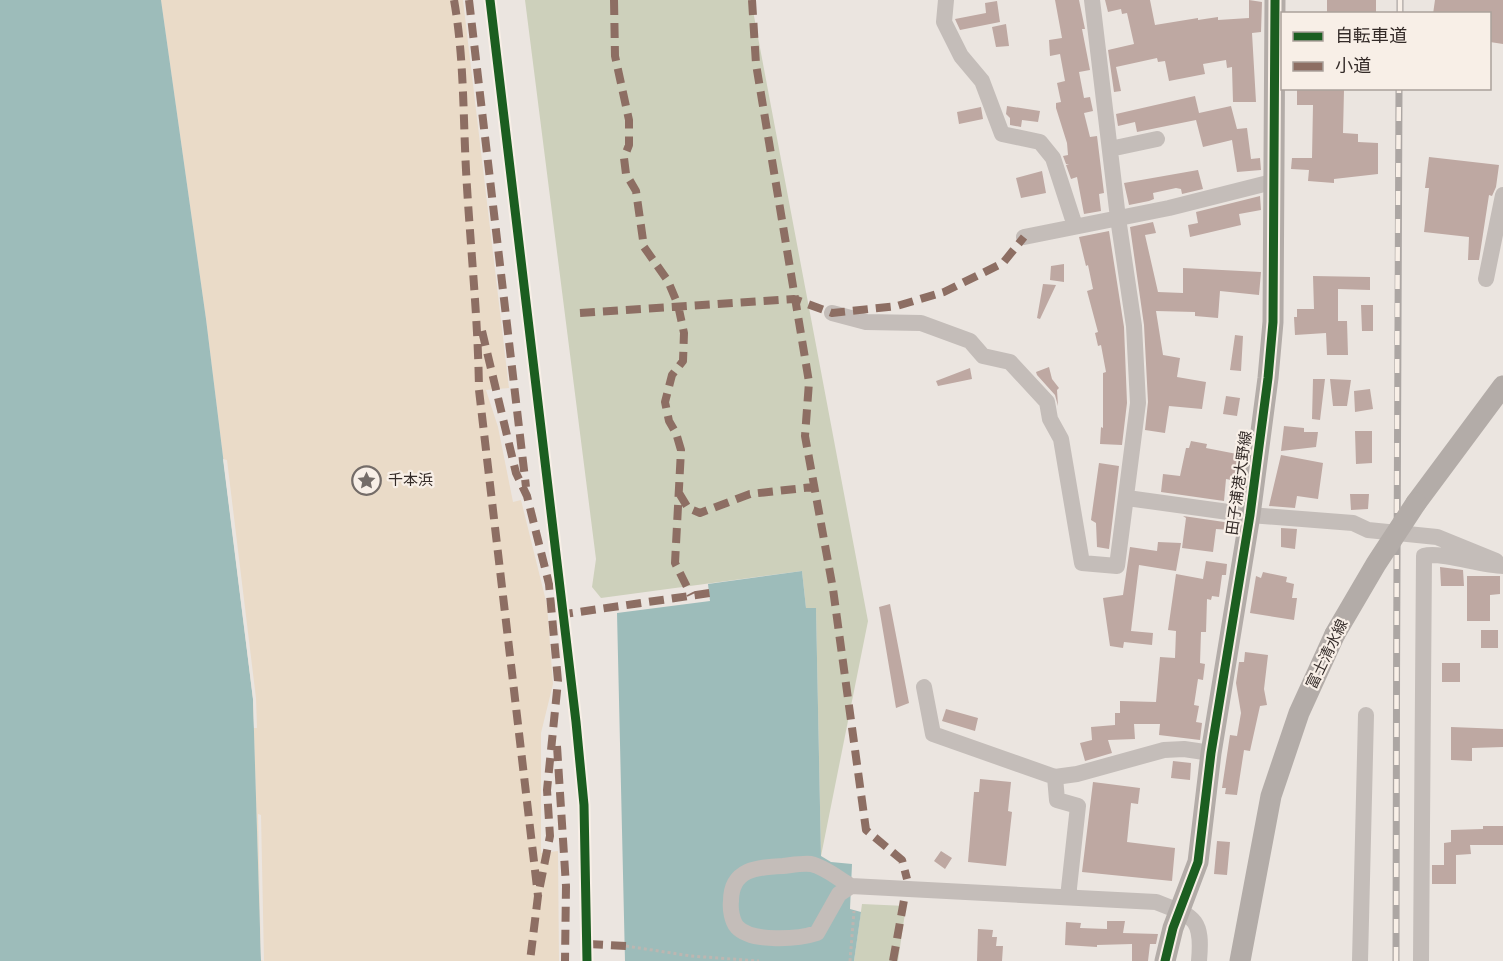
<svg xmlns="http://www.w3.org/2000/svg" width="1503" height="961" font-family="'Open Sans','Noto Sans JP',sans-serif">
<style>
.green{fill:#cdd0bb}
.sand{fill:#eadbc8}
.water{fill:#9dbcba}
.pier{fill:#ebe5e0}
.building{fill:#bea8a2}
.lines{fill:none;stroke-linecap:round;stroke-linejoin:round}
.path{stroke:#bdb6b1;stroke-width:3;stroke-dasharray:3 3;stroke-linecap:butt}
.minor{stroke:#c4bdb9;stroke-width:16}
.major{stroke:#b3aca8;stroke-width:21}
.rail-casing{stroke:#aca6a3;stroke-width:7}
.rail{stroke:#f8efe7;stroke-width:4.5;stroke-dasharray:14;stroke-linecap:butt}
.major-bridge{stroke:#b3aca8;stroke-width:21}
.quiet{stroke:#8d6e63;stroke-width:8;stroke-dasharray:15 8;stroke-linecap:butt}
.cycleway-casing{stroke:#f8efe7;stroke-width:13}
.cycleway{stroke:#1b5e20;stroke-width:9}
.labels{text-anchor:middle;stroke-width:4.5;stroke-linejoin:round;paint-order:stroke}
.poi-label{font-size:15px;fill:#342b28;stroke:#f8efe7;text-anchor:start}
.street-label{font-size:15px;fill:#342b28;stroke:#f8efe7}
</style>
<rect width="100%" height="100%" fill="#ebe5e0"/>
<path class="green" d="M525 0H751L868 621 821 856 816 608H806L802 571 601 598 592 587 596 559Z
M862 904 906 906 898 961H854Z"/>
<path class="sand" d="M161 0H463L509 388 486 390 498 427 513 502 521 500 547 605 553 684 541 733V853L558 851 559 961H261L253 699 206 319Z"/>
<path class="water" d="M0 0H161L206 319 253 699 261 961H0Z
M802 571 806 608H816L821 856 831 862 852 864 850 909 861 912 854 961H625L617 613 710 601 708 584Z"/>
<path class="pier" d="M223 459 227 460 256 698 257 728H254L253 699Z
M258 814 261 815 264 961 261 960Z"/>
<path class="building" d="M1055 0H1079L1085 29H1082L1090 70 1079 72 1084 98 1090 97 1093 111 1084 113 1090 137 1097 136 1104 193 1099 194 1101 211 1084 214 1077 177 1071 179 1066 165 1069 164H1066L1063 156 1068 155 1067 143 1056 108V103L1061 102 1057 83 1065 81 1060 54 1050 56 1049 40 1062 38Z
M1105 0H1150L1155 25 1198 18V20L1218 17V20L1249 18V0L1262 2 1261 32 1252 33 1256 102H1233L1232 67 1227 68 1226 60 1203 64 1205 74 1169 81 1165 61 1158 62 1157 58 1116 67 1121 91 1114 92 1108 50 1134 44 1127 13 1122 14 1121 9 1108 12Z
M1327 0H1376V14H1327Z
M1435 0H1503V44L1490 42V14H1433Z
M997 1 1000 22 960 30 955 19 986 13 985 3Z
M1006 24 1009 46 996 47 992 27Z
M1297 89 1344 90 1343 133 1358 134V142L1378 143V174L1334 179V183L1308 181 1309 170 1291 169 1292 158H1312L1313 105H1297Z
M1195 96 1199 113 1231 106 1237 129 1247 128 1251 159 1260 158 1261 170 1237 172 1232 140 1203 147 1196 120 1137 132 1135 122 1118 126 1116 114Z
M1007 106 1040 111 1038 122 1022 120 1021 127 1010 125V118L1006 114Z
M981 107 983 119 959 124 957 112Z
M1429 157 1499 165 1496 187 1492 196 1489 195 1479 260H1468L1469 237 1424 232 1429 188H1425Z
M1198 170 1203 189 1182 194 1181 189 1176 188 1153 193 1154 199 1149 201 1129 205 1124 183Z
M1042 171 1046 193 1021 198 1016 178Z
M1260 196 1261 210 1239 214 1241 225 1190 237 1188 225 1198 223 1196 212Z
M1153 222 1156 233 1145 235 1158 292 1183 293V268L1261 272 1259 295 1220 291 1218 318 1195 316V312L1156 311 1163 355 1180 358 1177 377 1206 382 1202 409 1169 406 1165 433 1145 430 1148 402 1144 325 1130 227Z
M1109 231 1124 327 1127 403 1122 445 1100 444 1101 427 1103 428V373L1106 372 1101 345 1098 346 1095 333 1098 332 1087 291 1093 289 1088 265 1086 266 1079 237Z
M1064 264V282L1050 280 1051 266Z
M1313 276 1370 277V290L1338 289V321H1347L1348 355H1327L1326 333 1295 335 1294 317H1297V309H1314Z
M1043 284 1056 285 1040 319 1037 318Z
M1361 305H1373V331H1362Z
M1235 335 1243 336 1241 371 1230 370Z
M1049 367 1052 379 1059 388 1057 390 1058 406 1055 395 1037 375 1036 372Z
M970 368 972 379 938 386 936 381Z
M1313 379H1325L1320 420 1312 419Z
M1330 379 1351 380 1347 406H1333Z
M1370 389 1373 409 1355 412 1354 391Z
M1226 396 1240 398 1237 416 1223 414Z
M1284 426 1304 428V432H1318L1316 447 1281 451Z
M1355 431H1372V463L1356 464Z
M1191 441 1207 444 1206 448 1242 455 1237 481 1226 479 1224 501 1161 492 1163 474 1180 476 1186 448H1189Z
M1281 455 1323 463 1318 499 1297 496 1295 508 1269 506Z
M1099 463 1119 466 1109 549 1097 547 1096 523 1091 520Z
M1350 494H1369L1368 509 1351 510Z
M1183 516 1231 523 1230 530 1216 529 1213 552 1182 548 1186 518Z
M1281 528 1297 529 1295 549 1281 547Z
M1158 542 1181 543 1176 571 1139 565 1131 631 1153 633 1152 645 1124 642 1123 648 1110 646 1103 598 1123 595 1130 547 1157 551Z
M1206 561 1227 564 1226 575H1222L1219 597 1212 596 1211 600 1207 599 1206 632H1201L1200 663 1205 664 1203 680 1198 679 1194 705 1199 706 1196 722 1202 723 1200 740 1159 735 1160 724H1134L1135 739 1108 740 1112 753 1085 761 1080 743 1092 740 1091 727 1115 725V713H1120V701L1156 702 1160 657 1175 658 1176 631 1168 630 1176 574 1203 579Z
M1440 567 1463 570 1464 586H1441Z
M1263 572 1287 577 1286 582 1294 584 1292 598H1297L1294 620 1250 613 1256 576 1261 578Z
M1467 576H1500V594L1490 595V621H1467Z
M890 604 909 703 896 708 879 607Z
M1481 630H1498V648H1481Z
M1245 652 1268 655 1264 689 1267 705 1260 706 1250 751 1244 750 1237 795 1225 794 1226 788H1222L1230 735 1237 736 1241 713 1236 683 1239 662H1244Z
M1442 663H1460V682H1442Z
M946 709 978 718 975 731 942 721Z
M1451 727 1503 729V747L1472 748V761L1451 760Z
M1173 761 1191 763 1190 780 1171 778Z
M980 779 1011 782 1008 811 1012 812 1006 866 968 862 974 792H979Z
M1093 782 1140 788 1138 804 1131 803 1127 842 1175 848 1172 881 1082 872Z
M1483 826H1503V845H1470L1471 854 1456 855V884H1432V865H1444V843L1451 842V830L1483 829Z
M1217 841 1230 842 1227 875 1214 874Z
M941 851 952 858 945 869 934 861Z
M1107 921H1125L1123 933 1158 934 1156 944H1150L1148 961H1132V944L1097 945V947L1065 945 1066 922 1081 923 1080 928 1107 929Z
M978 929 993 930 992 937H997L996 946H1003L1002 961H977Z"/>
<g class="lines">
<path class="path" d="M626 946 691 956 759 961
M850 961 854 911"/>
<path class="minor" d="M946 0 944 22 961 56 982 81 1002 134 1040 142 1053 158 1075 226
M1110 149 1157 139
M1024 237 1169 208 1276 181
M1486 279 1503 195
M832 313 866 322 921 323 970 341 983 356 1010 362 1047 402 1050 419 1061 439 1082 563 1117 566 1138 403 1134 326 1118 218 1092 0
M1127 498 1250 515 1353 523 1368 530 1437 537 1496 561
M924 687 933 734 1055 777 1077 774 1164 750 1184 749 1211 753
M1055 777 1057 800 1078 806 1068 897
M851 886 839 894 817 933C799 939 752 943 737 927 732 921 730 909 731 901 731 869 757 867 783 866 792 865 803 863 811 864 825 867 839 879 851 886L1156 902C1194 917 1203 917 1199 961
M1360 961 1366 715
M1421 961 1424 556C1440 551 1481 566 1503 566"/>
<path class="major" d="M1416 503 1503 386
M1165 961 1173 928 1198 862 1211 753 1250 515 1268 378 1273 322 1275 0
M1240 961 1271 796 1299 713 1335 634"/>
<defs>
<path id="rail" d="M1400 14V0
M1396 961C1397 670 1396 379 1399 88"/>
</defs>
<use href="#rail" class="rail-casing"/>
<use href="#rail" class="rail"/>
<path class="major-bridge" d="M1335 634 1376 564 1416 503"/>
<path class="quiet" d="M454 0C464 56 463 113 466 170 470 244 478 316 479 390L538 896
M469 0 526 487
M614 0 615 56 629 120V145L624 158 626 174 636 191 644 247 668 281 678 305 684 333 683 361 672 375 665 402 669 421 676 433 681 450 675 563 691 595
M752 0 756 64 809 382 805 436 833 589 866 830 902 860 907 879
M580 313 794 299 832 313 897 306 944 292 1003 263 1024 237
M482 331 516 473 527 496 549 584 558 681 547 790 550 836 538 896 530 961
M679 493 688 508 700 513 750 494 813 487
M558 615 710 593
M557 746 566 886 565 961
M588 944 626 946
M893 961 904 900"/>
<defs>
<path id="cycleway" d="M490 0 576 722 584 805 587 961
M1165 961 1173 928 1198 862 1211 753 1250 515 1268 378 1273 322 1275 0"/>
</defs>
<use href="#cycleway" class="cycleway-casing"/>
<use href="#cycleway" class="cycleway"/>
</g>
<defs>
<symbol id="sight-ring" viewBox="-11 -11 22 22"><circle r="9.5" fill="#f8efe7" stroke="#746c68" stroke-width="1.5"/><path d="M0-6L1.8-2.2L6-1.7L2.9 1.2L3.7 5.4L0 3.3L-3.7 5.4L-2.9 1.2L-6-1.7L-1.8-2.2Z" fill="#746c68"/></symbol>
</defs>
<g fill-rule="evenodd">
<use href="#sight-ring" x="350" y="464" width="33" height="33"/>
</g>
<g class="labels">
<g class="poi-label">
<text x="388" y="485">千本浜</text>
</g>
<g class="street-label">
<text transform="translate(1239 483) rotate(-82)" y="5">田子浦港大野線</text>
<text transform="translate(1327 654) rotate(-64)" y="5">富士清水線</text>
</g>
</g>
<rect x="1281" y="12" width="210" height="78" fill="#f8efe7" stroke="#aaa19b" stroke-width="1.5"/>
<rect x="1293" y="32" width="30" height="9" fill="#1b5e20" stroke="#aaa19b" stroke-width="1.5"/>
<text x="1335" y="42" font-size="18" fill="#342b28">自転車道</text>
<rect x="1293" y="62" width="30" height="9" fill="#8d6e63" stroke="#aaa19b" stroke-width="1.5"/>
<text x="1335" y="72" font-size="18" fill="#342b28">小道</text>
</svg>
